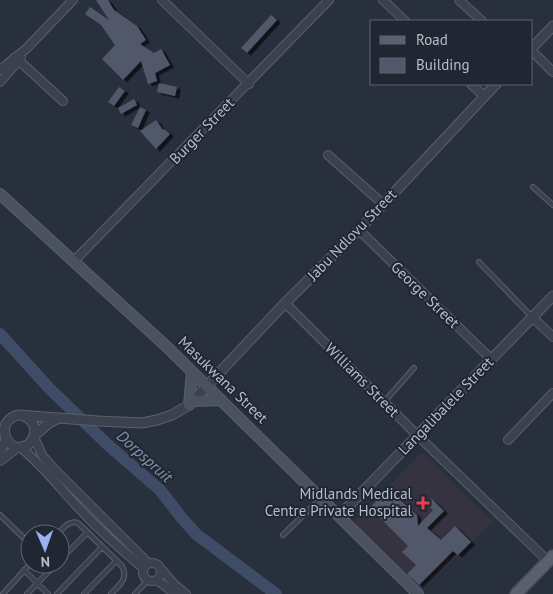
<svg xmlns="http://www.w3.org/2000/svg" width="553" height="594" font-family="'PT Sans',sans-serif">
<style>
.medical{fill:#363340}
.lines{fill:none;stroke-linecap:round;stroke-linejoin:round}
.river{stroke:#3f4c65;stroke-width:12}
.building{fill:#515869;filter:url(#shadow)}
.service-casing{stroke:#59606c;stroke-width:6}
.minor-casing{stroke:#59606c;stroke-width:10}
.tertiary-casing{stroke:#59606c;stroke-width:11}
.secondary-casing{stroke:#59606c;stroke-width:12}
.primary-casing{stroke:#454b57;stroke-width:14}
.service{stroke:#3b424e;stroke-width:4}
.minor{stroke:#3b424e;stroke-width:8}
.tertiary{stroke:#3b424e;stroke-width:9}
.secondary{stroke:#4a5161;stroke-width:10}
.primary{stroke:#5a616e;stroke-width:11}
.health-dot{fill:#e0444e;stroke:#202733;stroke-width:2}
.labels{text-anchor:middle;stroke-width:4;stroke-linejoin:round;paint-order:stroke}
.street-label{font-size:15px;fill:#b8bdc9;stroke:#202733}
.poi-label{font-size:15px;fill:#b8bdc9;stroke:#202733;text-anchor:end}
.water-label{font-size:16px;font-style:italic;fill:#8291ad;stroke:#202733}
</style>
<defs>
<filter id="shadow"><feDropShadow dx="4" dy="2.5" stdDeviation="0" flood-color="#0009"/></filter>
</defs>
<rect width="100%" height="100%" fill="#28303e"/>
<path class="medical" d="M422 453 493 522 421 590 351 524Z"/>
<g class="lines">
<path class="river" d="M0 334 50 389 107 444 160 490 181 517 196 534 276 594"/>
</g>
<path class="building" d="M96 0H108L114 10 137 26 146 40 140 44 154 53 161 49 170 65 155 73 157 81 148 84 141 61 123 80 102 59 115 45 101 25 85 14 90 7 109 20Z
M271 15 277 20 247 53 241 48Z
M159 83 177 87 175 96 157 92Z
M119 87 125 91 114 106 108 102Z
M134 99 137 105 121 114 118 108Z
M140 107 146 110 138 128 131 125Z
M156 120 163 130 164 129 170 134 156 149 140 131Z
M392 493 417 515 418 526 433 510 426 504 431 498 444 511 427 528 441 540 455 526 471 542 458 555 453 551 419 585 407 574 416 565 402 552 408 546 370 508 379 498 383 502Z"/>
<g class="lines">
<defs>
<path id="service" d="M533 187 553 205
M479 262 532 317
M384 402 414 368
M0 515 30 544
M58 534C63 528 69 520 78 523L122 566C129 579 119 585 111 594
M283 535 320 499
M60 560 88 532
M24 570 48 594
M3 594 30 564
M27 594 56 564
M57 594 102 547
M84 594 116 561
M135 594 148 580"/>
<path id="minor" d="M162 0 249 84
M383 0 405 21
M459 0 482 21
M532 51 553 72
M15 57 63 101
M0 70 26 49 73 0
M0 82 21 58
M471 84 484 96
M328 155 383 204
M359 230 491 359
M74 261 329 0
M285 303 417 435 548 561
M532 317 553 337
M34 437 42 455 53 468 148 563
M508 440 553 393
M20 447C40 463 56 483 73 502 95 526 119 548 143 568
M0 455 5 440
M0 461 17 448
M143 572a9 9 0 1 1 18 0a9 9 0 1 1-18 0Z
M161 569 174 584 186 594
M157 580 175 594"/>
<path id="tertiary" d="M532 48 553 26
M24 416C37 422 38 435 28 445L17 448C0 440 0 420 18 415L98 421 142 423 157 420 172 415 189 405 285 303 359 230 496 84
M35 435 49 423 59 418
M339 516 553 296"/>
<path id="secondary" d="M0 194 167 347 418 594
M195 401 221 400
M189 405 192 372"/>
<path id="primary" d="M516 594 553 556"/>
</defs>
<use href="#service" class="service-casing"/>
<use href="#minor" class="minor-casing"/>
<use href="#tertiary" class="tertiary-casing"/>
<use href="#secondary" class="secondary-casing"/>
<use href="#primary" class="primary-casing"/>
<use href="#service" class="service"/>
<use href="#minor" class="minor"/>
<use href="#tertiary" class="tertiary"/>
<use href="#secondary" class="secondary"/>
<use href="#primary" class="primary"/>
</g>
<path class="health-dot" d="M420.5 495.5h5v5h5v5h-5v5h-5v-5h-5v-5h5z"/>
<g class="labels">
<g class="street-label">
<text transform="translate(202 131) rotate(-46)" y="5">Burger Street</text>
<text transform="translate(352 235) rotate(-46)" y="5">Jabu Ndlovu Street</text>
<text transform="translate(425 295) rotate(44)" y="5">George Street</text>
<text transform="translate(223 380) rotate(44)" y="5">Masukwana Street</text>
<text transform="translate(362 380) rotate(45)" y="5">Williams Street</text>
<text transform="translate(446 406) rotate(-46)" y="5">Langalibalele Street</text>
</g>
<g class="poi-label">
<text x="412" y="499">Midlands Medical<tspan x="412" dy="17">Centre Private Hospital</tspan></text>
</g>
<g class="water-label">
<text transform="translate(145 456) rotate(42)" y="6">Dorpspruit</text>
</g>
</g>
<rect x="370" y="20" width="162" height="65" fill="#202733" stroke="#5d636f"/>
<rect x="380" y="36" width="25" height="8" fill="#5a616e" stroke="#5d636f"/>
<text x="416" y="45" font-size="15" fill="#b8bdc9">Road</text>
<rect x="380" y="58" width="25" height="15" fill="#515869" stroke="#5d636f"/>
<text x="416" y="70" font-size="15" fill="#b8bdc9">Building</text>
<g transform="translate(45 549) rotate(178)"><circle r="24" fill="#202733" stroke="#5d636f"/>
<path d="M0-4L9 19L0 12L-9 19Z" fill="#97b2ef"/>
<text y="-8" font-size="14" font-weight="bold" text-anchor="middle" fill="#b8bdc9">N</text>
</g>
</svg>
